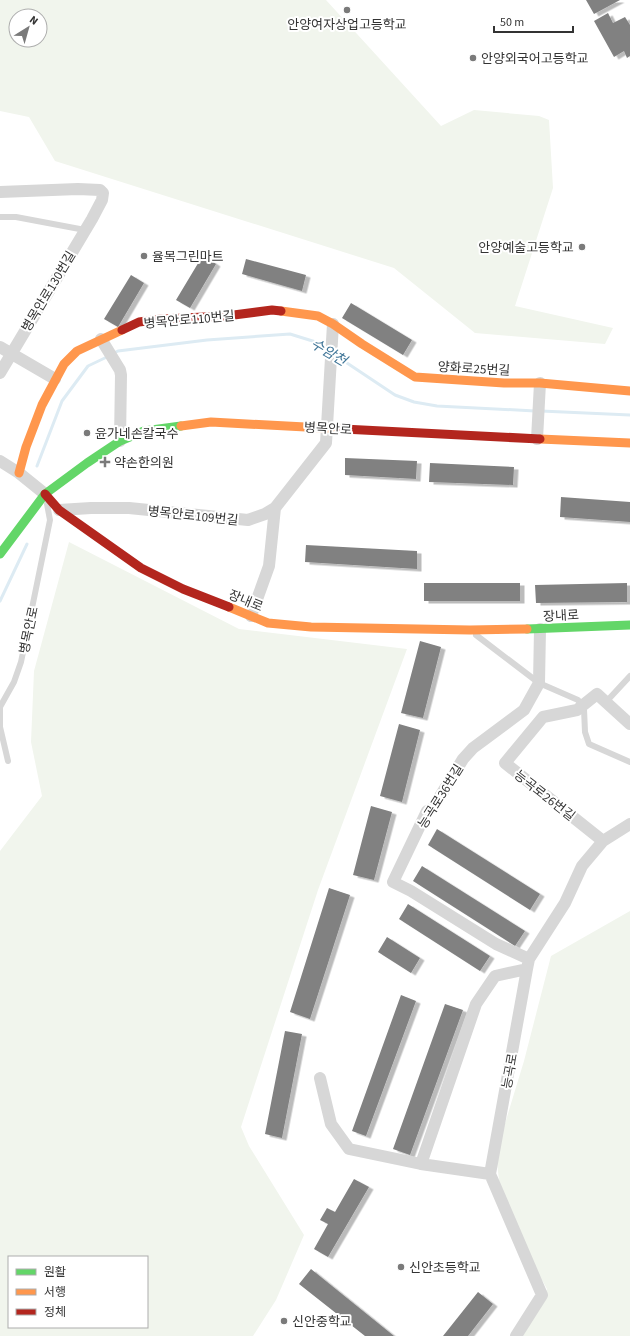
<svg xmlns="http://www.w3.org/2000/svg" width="630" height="1336" font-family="'Source Sans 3','Noto Sans KR',sans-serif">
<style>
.green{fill:#f1f5ed;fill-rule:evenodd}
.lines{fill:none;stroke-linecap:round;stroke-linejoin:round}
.stream{stroke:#ddebf3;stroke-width:3}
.building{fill:#818181;filter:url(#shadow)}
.lane{stroke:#d7d7d7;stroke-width:6}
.street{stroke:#d7d7d7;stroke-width:12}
.fast{stroke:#63d668;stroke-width:9}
.slow{stroke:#ff974d;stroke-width:9}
.jam{stroke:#b3261e;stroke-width:9}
.poi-dot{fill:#7a7a7a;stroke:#fff;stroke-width:1.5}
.labels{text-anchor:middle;stroke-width:4;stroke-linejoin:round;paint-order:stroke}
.poi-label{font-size:13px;fill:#333;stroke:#fff;text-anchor:start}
.street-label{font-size:13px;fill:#333;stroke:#fff}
.water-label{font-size:14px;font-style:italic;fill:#3f7597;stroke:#fff}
</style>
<defs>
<filter id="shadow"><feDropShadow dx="4.5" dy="2.5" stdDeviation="0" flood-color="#0004"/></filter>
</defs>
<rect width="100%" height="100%" fill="#fff"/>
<path class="green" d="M0 0H326L441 126 474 110 539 116 549 120 553 188 515 306 613 328 605 344 475 333 394 268 55 161 29 117 0 111ZM16 16H40V40H16Z
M69 542 239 629 407 649 318 890 241 1127 249 1146 304 1235 276 1300 253 1336H0V851L42 796 31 742 34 671ZM9 1257H147V1327H9Z
M630 911V1336H523L547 1289 502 1208 496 1153 524 1061 551 956Z"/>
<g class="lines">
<path class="stream" d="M114 353 118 351 207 340 290 334 319 343 329 351
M335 355 395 395 414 402 437 406 535 411
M541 411 630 415
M37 466 62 401 88 366 109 356
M0 601 27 544"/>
</g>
<path class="building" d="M586 0H620L594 14Z
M608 13 613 23 625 17 630 25V56L627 58 624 51 614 57 594 21Z
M203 255 216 264 190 308 176 300Z
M246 259 306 275 302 291 242 274Z
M131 275 144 283 118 327 104 319Z
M351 303 412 340 403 355 342 318Z
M345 458 417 461 416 479 345 475Z
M430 463 514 467 513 485 429 482Z
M561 497 630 502V522L560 517Z
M306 545 417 551V569L305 562Z
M424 583H520V601H424Z
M627 583V602L536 603 535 585Z
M420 641 441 647 423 718 401 713Z
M399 724 420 730 402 802 380 796Z
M371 806 392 812 374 880 353 875Z
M437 829 540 894 530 910 428 845Z
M422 866 525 931 515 946 413 881Z
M329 888 350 895 310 1019 290 1012Z
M408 904 490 956 480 971 399 919Z
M387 937 420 958 411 973 378 952Z
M401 995 416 1001 366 1136 352 1131Z
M445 1004 463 1010 410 1155 393 1149Z
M285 1031 302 1034 282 1138 265 1134Z
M354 1179 369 1187 328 1257 314 1249 328 1224 320 1220 327 1208 335 1212Z
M311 1269 394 1336H365L299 1284Z
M478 1292 493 1304 468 1336H443Z"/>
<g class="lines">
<path class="lane" d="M0 217H16L85 230
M476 635 539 683 578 700 584 709 585 732 589 744 630 762
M606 702 630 676
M8 761 0 727V707L14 682 21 662 50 520 47 504"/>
<path class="street" d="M0 192 78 189 100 190 103 193 102 200 92 219 0 373
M101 339 120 370 121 375 120 441
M0 347 55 379
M537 439 540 383
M0 461 19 473 45 494
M59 510 91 508H129L248 520 265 514 275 508 326 443 333 324
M251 616 269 566 275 508
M603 841 505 763 543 717 577 710 597 694 630 724
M529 959 496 944 411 891 393 882 427 811 433 808 463 759 473 748 524 710 539 683 540 629
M320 1078 331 1124 349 1149 421 1164 490 1174
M421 1164 476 1004 495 976 527 969
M516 1336 542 1295 490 1174 527 969 529 959 565 903 582 866 603 841 630 824"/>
<path class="fast" d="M0 554 45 494 87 463 120 441 144 431 181 426
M527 629 630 625"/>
<path class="slow" d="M281 311 318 316 333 324 362 344 415 377 504 383H540L630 391
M181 426 211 422 343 429
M540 439 630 443
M19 473 26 447 42 405 64 364 77 351 122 330
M229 607 268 623 311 627 470 630 527 629"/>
<path class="jam" d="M122 330 139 322 161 319 226 316 272 310 281 311
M343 429 540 439
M45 494 59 510 141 568 183 589 229 607"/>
</g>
<g class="poi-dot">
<circle cx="347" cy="10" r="4"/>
<circle cx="473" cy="58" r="4"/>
<circle cx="582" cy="247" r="4"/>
<circle cx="144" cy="256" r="4"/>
<circle cx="87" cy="433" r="4"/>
<path d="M103 456h4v4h4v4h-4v4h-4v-4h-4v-4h4z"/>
<circle cx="401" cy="1267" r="4"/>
<circle cx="284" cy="1321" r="4"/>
</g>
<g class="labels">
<g class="poi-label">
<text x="347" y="29" text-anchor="middle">안양여자상업고등학교</text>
<text x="481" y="63">안양외국어고등학교</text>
<text x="574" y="252" text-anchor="end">안양예술고등학교</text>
<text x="152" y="261">율목그린마트</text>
<text x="95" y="438">윤가네손칼국수</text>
<text x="114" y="467">약손한의원</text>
<text x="409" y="1272">신안초등학교</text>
<text x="292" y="1326">신안중학교</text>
</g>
<g class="street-label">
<text transform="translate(48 291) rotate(-59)" y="5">병목안로130번길</text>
<text transform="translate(189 319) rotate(-5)" y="5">병목안로110번길</text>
<text transform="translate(474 368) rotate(3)" y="5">양화로25번길</text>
<text transform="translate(328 428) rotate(3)" y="5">병목안로</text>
<text transform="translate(193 515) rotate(6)" y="5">병목안로109번길</text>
<text transform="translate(246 600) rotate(22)" y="5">장내로</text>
<text transform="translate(561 615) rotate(-3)" y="5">장내로</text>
<text transform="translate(28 630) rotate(-78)" y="5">병목안로</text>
<text transform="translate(545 795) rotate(38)" y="5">능곡로26번길</text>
<text transform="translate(440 796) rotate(-58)" y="5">능곡로36번길</text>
<text transform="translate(509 1071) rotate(-80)" y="5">능곡로</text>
</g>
<g class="water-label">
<text transform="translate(329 352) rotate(31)" y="5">수암천</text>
</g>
</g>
<rect x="8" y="1256" width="140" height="72" fill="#ffffff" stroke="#adadad"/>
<rect x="16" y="1269" width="20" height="6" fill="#63d668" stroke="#adadad"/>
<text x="44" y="1276" font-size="12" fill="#333333">원활</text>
<rect x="16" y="1289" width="20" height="6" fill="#ff974d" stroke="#adadad"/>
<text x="44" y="1296" font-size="12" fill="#333333">서행</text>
<rect x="16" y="1309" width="20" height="6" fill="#b3261e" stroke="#adadad"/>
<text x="44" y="1316" font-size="12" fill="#333333">정체</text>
<g transform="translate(28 28) rotate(37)"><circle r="19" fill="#ffffff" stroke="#adadad"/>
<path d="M0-3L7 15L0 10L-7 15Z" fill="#7a7a7a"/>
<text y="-6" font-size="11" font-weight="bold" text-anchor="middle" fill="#333333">N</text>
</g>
<path d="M494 26v6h79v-6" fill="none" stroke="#333333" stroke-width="2"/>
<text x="500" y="26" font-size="12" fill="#333333" stroke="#ffffff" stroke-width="3" paint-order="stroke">50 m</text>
</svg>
